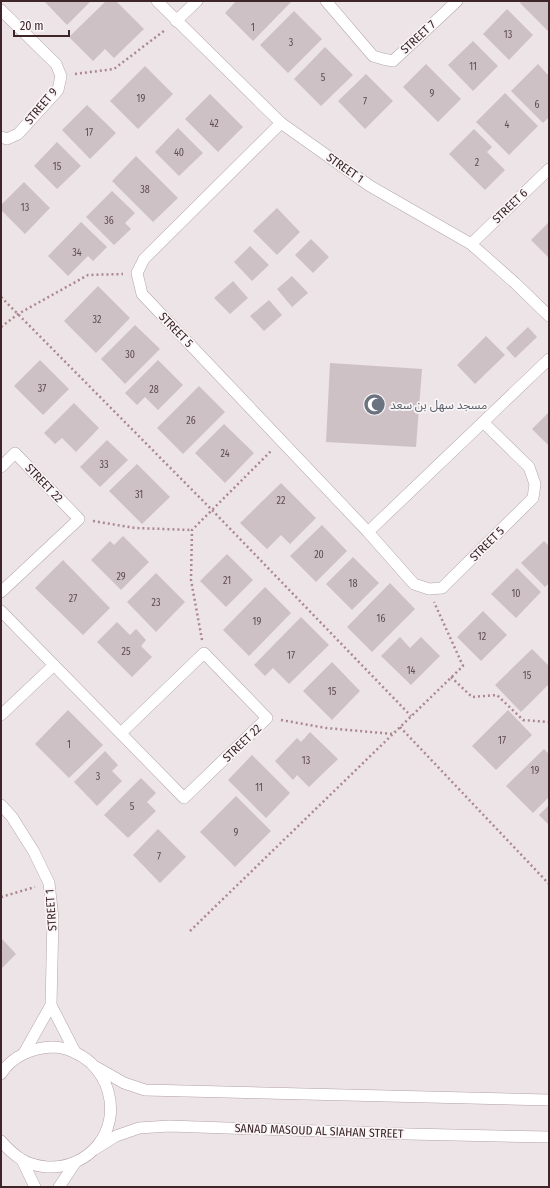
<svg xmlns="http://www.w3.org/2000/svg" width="550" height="1188" font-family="'Fira Sans Condensed','Noto Sans Arabic',sans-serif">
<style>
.building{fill:#cdc1c5}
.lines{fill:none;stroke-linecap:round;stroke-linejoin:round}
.minor-casing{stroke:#b4a7aa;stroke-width:12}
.tertiary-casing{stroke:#b4a7aa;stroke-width:12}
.secondary-casing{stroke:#b4a0a5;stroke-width:12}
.path{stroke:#ad878f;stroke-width:2.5;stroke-dasharray:2 3;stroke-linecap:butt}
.minor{stroke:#fff;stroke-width:11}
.tertiary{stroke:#fff;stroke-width:11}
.secondary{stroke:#fff;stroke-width:11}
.labels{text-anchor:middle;stroke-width:3.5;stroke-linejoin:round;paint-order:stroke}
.number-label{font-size:10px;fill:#614c50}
.street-label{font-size:12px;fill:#3d2529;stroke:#f9f5f6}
.worship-label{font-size:12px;fill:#5b616d;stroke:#f9f5f6;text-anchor:start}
</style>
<rect width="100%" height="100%" fill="#ece4e7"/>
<path class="building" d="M44 1H91L67 25Z
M106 1H116L144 29 114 58 105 49 93 61 69 37Z
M236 1H292L253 41 225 13Z
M522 1H549V32L520 3Z
M507 9 533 35 509 60 483 34Z
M294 11 322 39 288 73 260 45Z
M473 41 498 66 473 91 448 65Z
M325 47 353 75 321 106 294 79Z
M426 64 461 99 438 122 403 87Z
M538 64 549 76V117L543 123 511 91Z
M145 66 173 94 138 129 110 101Z
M366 74 393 101 365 129 338 101Z
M505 93 538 126 509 155 476 122Z
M210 94 243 127 218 152 185 119Z
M87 105 116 133 90 159 62 130Z
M178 128 203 153 179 176 155 152Z
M474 129 492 147 487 152 505 170 485 190 449 154Z
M57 142 81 166 57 189 34 166Z
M136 156 178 198 153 222 112 181Z
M24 182 50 208 25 234 1 210V205Z
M112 191 135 213 125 223 131 229 114 245 86 217Z
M277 208 300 232 277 255 253 231Z
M81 222 107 247 93 261 88 256 68 276 48 256Z
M549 222V258L531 240Z
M311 239 329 257 313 273 295 255Z
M250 246 269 265 252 281 234 262Z
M292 276 308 293 292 307 277 289Z
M233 281 248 298 230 314 214 298Z
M98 286 130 318 96 353 64 321Z
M269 300 282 315 264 331 250 316Z
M135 325 160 349 125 384 101 359Z
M528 327 537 337 515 358 506 348Z
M486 336 505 355 475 384 457 365Z
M40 360 69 389 43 415 14 386Z
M158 360 183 385 158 410 145 397 137 405 125 393Z
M330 363 422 369 416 447 326 442Z
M199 386 225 412 183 454 157 428Z
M74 403 99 428 76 452 62 438 55 444 44 433Z
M549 412V446L532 429Z
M224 424 254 453 225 483 195 453Z
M107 440 128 460 100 487 80 467Z
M137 464 170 497 142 524 109 491Z
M281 483 316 518 290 544 281 535 267 549 240 523Z
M322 525 347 551 316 582 290 556Z
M123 536 149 562 121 590 91 560 110 541 114 545Z
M544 541 549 546V583L545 587 521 563Z
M227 554 253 580 226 607 200 581Z
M353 557 379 583 352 610 326 584Z
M63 560 110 608 83 635 35 588Z
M517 568 541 592 516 618 491 594Z
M156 573 185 602 156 632 127 602Z
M390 583 415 609 372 652 347 627Z
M265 587 291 613 249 656 223 630Z
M483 611 507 635 481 661 457 637Z
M301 617 329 645 289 684 273 668 265 676 254 665Z
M117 622 130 635 136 629 146 640 141 646 152 657 132 677 97 642Z
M400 637 410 648 421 637 440 656 411 685 381 656Z
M532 649 549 666V684L521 712 495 685Z
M332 662 360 691 332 720 303 691Z
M68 710 103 745 69 778 35 744Z
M508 710 532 735 496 770 472 746Z
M310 732 338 759 309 787 297 775 293 780 275 761 297 738 301 742Z
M544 749 549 754V797L533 813 506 786Z
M105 751 118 765 112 771 122 781 97 806 74 782Z
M252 755 290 793 266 818 228 780Z
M141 778 156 793 147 802 156 811 128 838 104 815Z
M236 796 271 831 235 867 200 832Z
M549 805V825L539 815Z
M158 829 186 857 160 883 133 855Z
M1 938 16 954 1 969Z"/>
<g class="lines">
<defs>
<path id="minor" d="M326 1 373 56 383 59 393 61 457 1
M1 10 56 64 61 76 58 90 18 134 7 139 1 137
M176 21 197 1
M281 123 144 259 137 273 142 294 368 532 414 584 429 589 442 588 533 498 535 484 529 467 483 422
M471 244 549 169
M1 467 15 453 79 519 1 592
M368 532 549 359
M1 611 184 798 267 718 204 653 121 733
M1 715 54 665"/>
<path id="tertiary" d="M157 1 281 123 370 186 471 244 515 283 549 316
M1 805 12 817 34 852 49 883 53 919 51 1005 75 1052
M24 1053 51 1005
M22 1160 35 1187
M59 1187 75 1163"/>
<path id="secondary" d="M96 1067 124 1083 145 1090 549 1100
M1 1074C12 1056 32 1048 52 1047 66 1047 81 1054 91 1063 99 1071 105 1080 108 1091 120 1132 89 1169 47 1167 38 1166 28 1164 21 1159 13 1154 7 1148 1 1141
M95 1149 116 1136 139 1128 169 1126 408 1134 549 1137"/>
</defs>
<use href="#minor" class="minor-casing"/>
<use href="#tertiary" class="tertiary-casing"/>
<use href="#secondary" class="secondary-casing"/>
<path class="path" d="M75 74 114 69 165 30
M1 297 212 510 411 716
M1 327 18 314 88 275 123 274
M93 521 135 528 192 530
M202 640 191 580 192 530 271 451
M451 677 472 697 497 695 523 720 549 722
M281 720 326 728 393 734
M400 727 549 884
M1 897 35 887
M190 931 463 666 434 602"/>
<use href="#minor" class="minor"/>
<use href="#tertiary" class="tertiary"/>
<use href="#secondary" class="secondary"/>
</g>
<defs>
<symbol id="mosque-disc" viewBox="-11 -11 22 22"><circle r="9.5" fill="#6b7280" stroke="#f9f5f6"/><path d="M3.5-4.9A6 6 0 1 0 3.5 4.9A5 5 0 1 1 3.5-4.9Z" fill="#fff"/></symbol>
</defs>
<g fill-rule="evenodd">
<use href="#mosque-disc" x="362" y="392" width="25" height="25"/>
</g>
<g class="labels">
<g class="number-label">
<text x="253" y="31">1</text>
<text x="508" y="38">13</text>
<text x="291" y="46">3</text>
<text x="473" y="70">11</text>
<text x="323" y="81">5</text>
<text x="432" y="97">9</text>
<text x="141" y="102">19</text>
<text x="365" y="105">7</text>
<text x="537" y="108">6</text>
<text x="214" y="127">42</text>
<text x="507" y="128">4</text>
<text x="89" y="136">17</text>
<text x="179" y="156">40</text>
<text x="477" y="166">2</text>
<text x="57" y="170">15</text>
<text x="145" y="193">38</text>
<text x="25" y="211">13</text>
<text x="109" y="224">36</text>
<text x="77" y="256">34</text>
<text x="97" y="323">32</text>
<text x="130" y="358">30</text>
<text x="42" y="392">37</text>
<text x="154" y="393">28</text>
<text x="191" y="424">26</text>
<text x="225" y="457">24</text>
<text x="104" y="468">33</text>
<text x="139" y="498">31</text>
<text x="281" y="504">22</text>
<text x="319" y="558">20</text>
<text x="121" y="580">29</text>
<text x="227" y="584">21</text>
<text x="353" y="587">18</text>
<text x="516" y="597">10</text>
<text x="73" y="602">27</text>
<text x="156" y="606">23</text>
<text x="381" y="622">16</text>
<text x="257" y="625">19</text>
<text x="482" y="640">12</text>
<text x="126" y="655">25</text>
<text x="291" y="659">17</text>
<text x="411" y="674">14</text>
<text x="527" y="679">15</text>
<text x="332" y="695">15</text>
<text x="502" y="744">17</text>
<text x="69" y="748">1</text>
<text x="306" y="764">13</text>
<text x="535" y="774">19</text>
<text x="98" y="780">3</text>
<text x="259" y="791">11</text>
<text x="132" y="810">5</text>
<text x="236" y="836">9</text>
<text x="159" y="860">7</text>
</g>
<g class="street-label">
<text transform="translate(418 37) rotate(-43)" y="4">STREET 7</text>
<text transform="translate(41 106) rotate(-50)" y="4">STREET 9</text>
<text transform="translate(345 168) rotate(35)" y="4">STREET 1</text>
<text transform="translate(510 206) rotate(-44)" y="4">STREET 6</text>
<text transform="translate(176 330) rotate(46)" y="4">STREET 5</text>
<text transform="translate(44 483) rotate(46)" y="4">STREET 22</text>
<text transform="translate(487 544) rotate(-45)" y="4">STREET 5</text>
<text transform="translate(242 743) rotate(-44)" y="4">STREET 22</text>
<text transform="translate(51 910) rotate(-94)" y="4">STREET 1</text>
<text transform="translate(319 1131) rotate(2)" y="4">SANAD MASOUD AL SIAHAN STREET</text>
</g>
<g class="worship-label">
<text x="390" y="409">مسجد سهل بن سعد</text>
</g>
</g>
<rect width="550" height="1188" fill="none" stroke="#3d2529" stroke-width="4"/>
<path d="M14 30v6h55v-6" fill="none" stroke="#3d2529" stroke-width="2"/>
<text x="20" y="30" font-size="12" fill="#3d2529" stroke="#f9f5f6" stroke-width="3" paint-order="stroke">20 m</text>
</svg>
